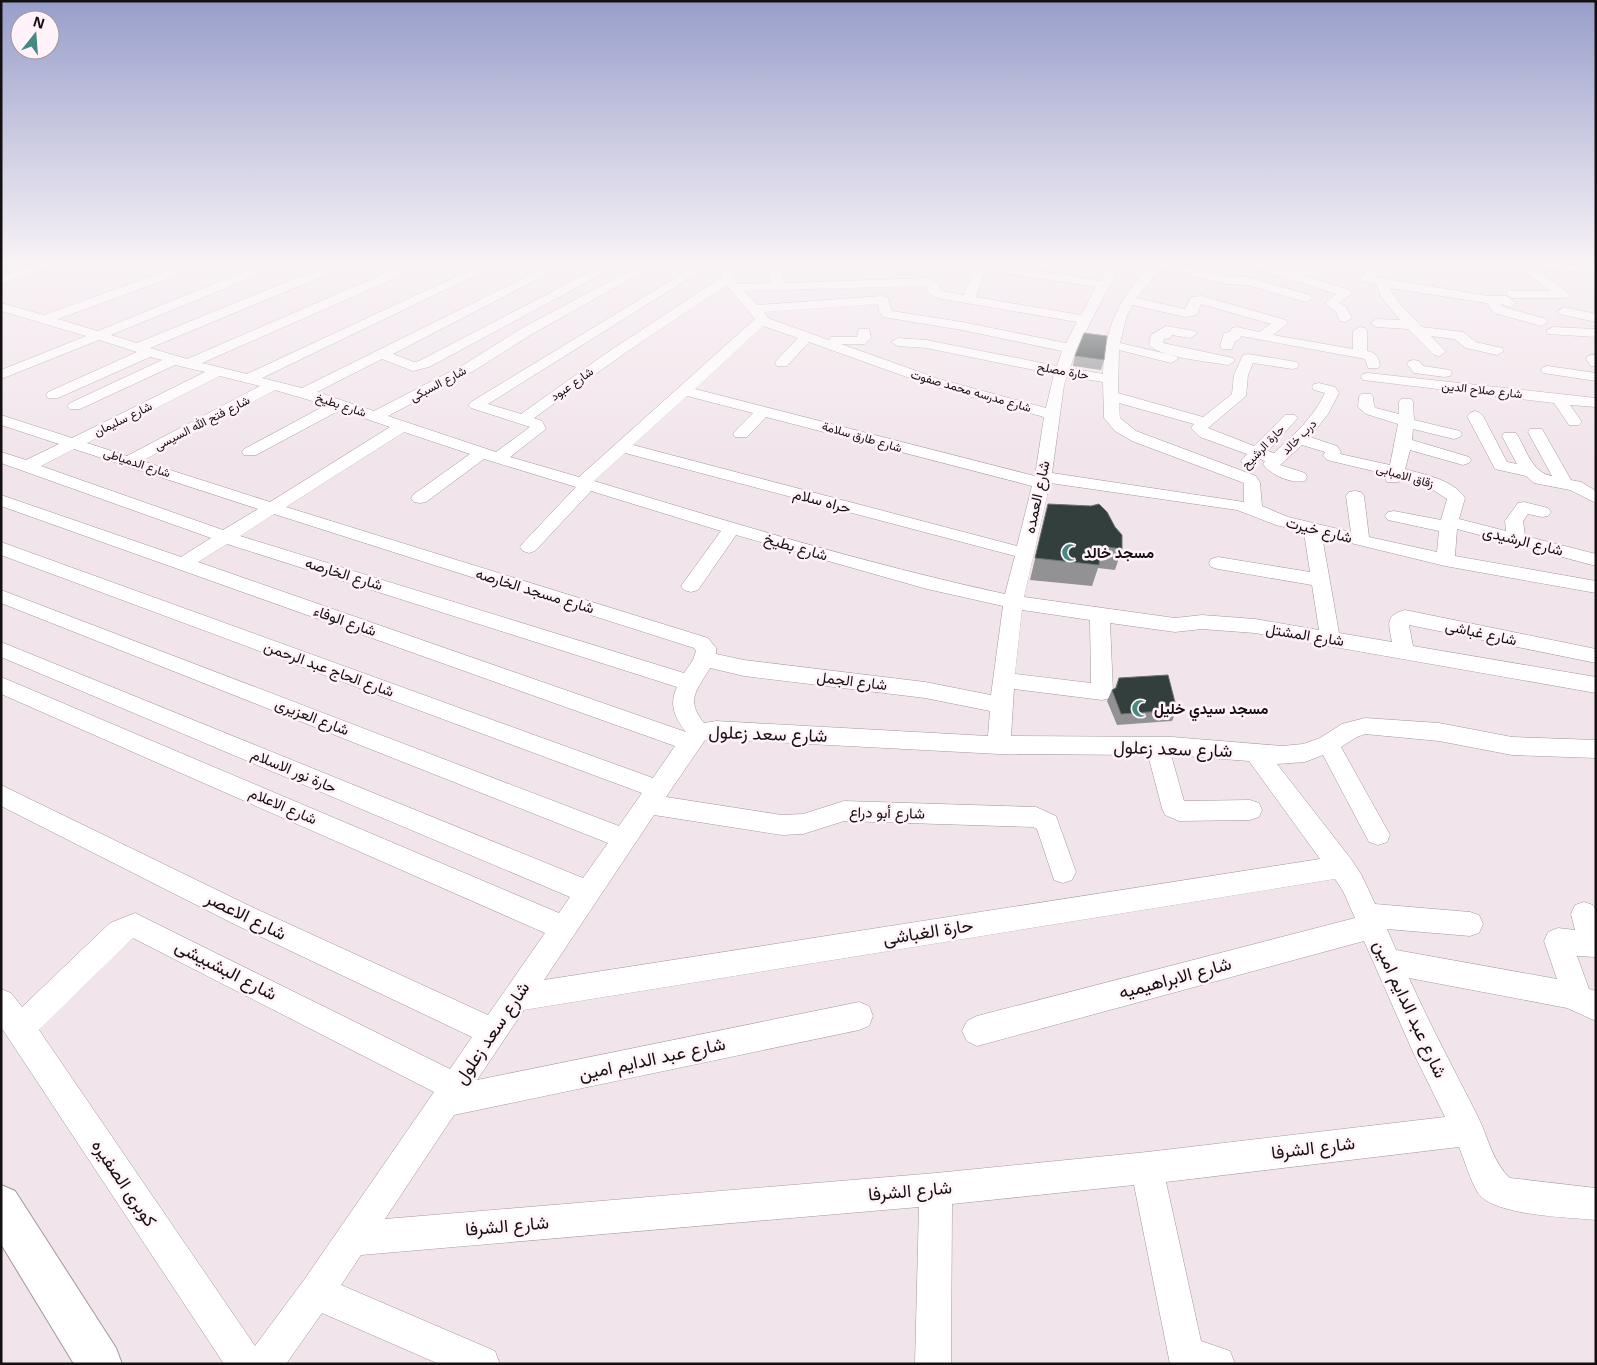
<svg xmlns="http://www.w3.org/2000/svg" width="1597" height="1365" font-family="'Open Sans',Vazirmatn,sans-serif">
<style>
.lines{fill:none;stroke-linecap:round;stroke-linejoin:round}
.minor-casing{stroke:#a2979c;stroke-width:1}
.tertiary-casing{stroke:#a2979c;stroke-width:2}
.minor{fill:#fff;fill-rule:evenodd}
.tertiary{fill:#fff;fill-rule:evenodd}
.wall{fill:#929294}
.building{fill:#333f3d;stroke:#6c7171}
.labels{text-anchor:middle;stroke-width:5;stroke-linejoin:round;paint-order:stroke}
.far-street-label{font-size:12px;fill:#140f11;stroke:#fff2f8}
.street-label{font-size:15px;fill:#140f11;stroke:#fff2f8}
.poi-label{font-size:15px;font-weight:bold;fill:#140f11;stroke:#fff2f8;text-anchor:start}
.near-street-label{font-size:18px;fill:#140f11;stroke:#fff2f8}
</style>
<rect width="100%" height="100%" fill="#f1e5eb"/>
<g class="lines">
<defs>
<path id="minor" d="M41 262H59L57 265 1 284V276Z
M191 262H208L206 265 58 319 98 331 267 262H284L282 265 111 335 137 343 335 262H352L350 265 150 348 187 359 411 262H427L425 265 202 363 247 374 487 262H503L262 378 302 388 556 262H571L393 354 414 362 419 361 609 262H624L429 367 413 371 382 359 317 392 374 411 465 364 522 328 646 262H661L532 334 475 370 388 416 496 452 530 427 471 408 468 405 471 402 701 262H715L488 404 521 414 608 352 722 277 715 262H727L737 284 771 283 769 267 775 263 781 267 784 283 929 278 938 283 941 291 964 295 976 262H988L976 297 1081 315 1096 287 1009 274 1003 270 1009 266 1100 281 1106 269 1082 266 1076 262H1122L1077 348 1070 368 1103 374C1105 324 1120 296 1155 262H1168L1226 276 1248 277 1310 295 1312 298 1306 302 1247 285 1226 284 1162 268 1136 298 1185 309 1191 297 1202 296 1286 320 1288 323 1273 335 1353 349V331L1360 327 1365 328 1367 331V351C1376 353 1378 356 1380 365L1378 368H1368L1365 359 1241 336 1239 340 1235 341 1232 349H1222L1220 346 1224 333 1230 332 1232 328 1237 327 1259 332 1271 324 1201 304 1197 315 1185 317 1133 305 1127 315 1120 343 1176 356 1178 359 1171 363 1119 350 1118 393 1203 417 1232 394 1234 375 1243 355 1248 354 1297 362 1299 365 1297 368 1292 369 1253 363 1248 375 1246 396 1208 428 1254 446 1285 415H1295L1298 418 1295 421 1268 451 1274 453C1294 435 1313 418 1325 393L1314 390 1312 387 1314 384 1319 383 1335 387 1339 393 1328 414 1310 437 1337 446 1341 452 1340 454 1390 465 1398 424 1366 414 1358 407 1359 397 1361 394H1371L1373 397 1374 406 1376 408 1399 414V402L1401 399H1411L1413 402 1414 420 1460 431 1462 434 1460 437 1454 439 1413 429 1412 440 1469 457 1471 460 1469 463 1463 465 1410 450 1405 469C1425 475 1452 479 1465 498L1459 519 1506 531 1505 521 1518 503 1524 502 1548 508 1551 512 1548 516 1542 517 1528 514 1523 521 1525 536 1596 554V566L1457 529 1455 556 1596 581V593L1445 566 1322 536 1339 633 1392 642C1389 624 1384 616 1405 610L1596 649V663L1409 625 1413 646 1596 677V693L1255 633 1202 629 1175 632 1110 623 1113 692 1110 698 1102 700 1014 689 1011 736 1172 737 1282 746 1303 744 1320 738 1342 724 1365 718 1439 723 1512 737 1596 740V758L1512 755 1439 741 1365 734 1357 737 1341 747 1390 835 1387 842 1378 845 1369 842 1323 755 1305 762 1277 764 1351 859 1362 876 1375 904 1470 912 1479 915 1483 924 1479 933 1470 936 1387 929 1396 950 1557 979 1544 941 1548 932 1558 928 1575 930 1571 914 1575 905 1584 902 1593 905 1596 911V957L1577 956 1589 989 1596 991V1021L1567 1008 1409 978C1430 1025 1455 1071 1478 1117 1488 1137 1493 1163 1510 1178L1596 1188V1220C1568 1217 1494 1216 1478 1193 1470 1180 1465 1161 1459 1147L1166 1182 1201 1341 1230 1351 1235 1364H1170L1134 1185 952 1204 951 1364H915L919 1207 361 1255 341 1285 495 1351 500 1364H439L322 1313 286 1364H224L1 1027V989L11 993 22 1007 110 923 135 913 450 1069 472 1037 236 925 1 806V785L254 908 488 1015 545 933 1 694V677L559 913 570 897 1 657V642L583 878 608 843 1 603V590L619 826 642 793 1 555V542L653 778 675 746 1 506V495L181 557 211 538 1 463V452L26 460 59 444 1 425V415L72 438 205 372 175 365 80 409H70L67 406 70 403 162 360 150 357 58 398H48L46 395 48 392 137 352 99 340 1 379V370L86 336 1 311V303L44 315ZM726 285 755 319 579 477 510 457 546 429 542 421 534 418 618 358ZM926 286 929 294 937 298 1077 322 1066 343 962 322 892 311 888 298 881 296 758 305 744 291ZM878 304 879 311 883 317 962 330 1062 351 1057 366 926 340 898 338 891 342 898 346 926 348 1054 374 1046 408 939 379 841 344H865L871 338 869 329H859L857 337H831L829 340 773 320 767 317 764 312ZM763 326 798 338 777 360 775 363 777 366H787L809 342 929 385 1044 417 1035 476 695 389ZM220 376 260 386 127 456 87 443ZM1067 376 1103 382 1104 418 1115 431 1132 441 1244 483V502L1052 473 1064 385ZM275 390 326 405 244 449 242 452 244 455H256L340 410 390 427 270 502 142 461ZM687 396 753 413 735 431 733 434 735 437H747L766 417 1032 486 1017 546 633 445ZM1119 403 1194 424 1191 428 1200 437 1247 454 1241 461 1243 464H1255L1260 459 1265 461 1263 464C1271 475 1291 484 1305 481L1307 477 1305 473 1280 465 1302 445 1325 452 1323 456 1327 460 1386 474 1385 478 1387 482H1399L1401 478 1430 488 1447 499 1441 520 1394 511 1388 512 1385 516 1388 520 1439 531 1437 552 1369 537 1364 496 1361 492 1355 491 1349 492 1346 496 1351 532 1288 517 1262 506 1260 483 1256 476 1136 431 1120 418ZM404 432 470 454 414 494 411 498 414 502 420 503 426 502 484 459 576 487 523 543 520 547 523 551 529 553 535 551 591 491 721 531 681 586 684 590 691 592 698 590 736 535 927 589 1003 606 991 695 925 682 744 660 716 654V648L708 638 286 507ZM74 449 258 509 223 530 41 466ZM625 453 1015 556 1005 594C866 564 730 522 594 481ZM1050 483 1237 510 1276 525 1304 532 1310 572 1218 557 1211 559 1209 563 1211 567 1218 569 1312 585 1319 630 1255 619 1202 615 1175 618 1024 597ZM274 514 694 648 696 651 693 660 684 673 240 536ZM227 544 677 687C669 704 674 717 686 732L198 562ZM1022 610 1090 620 1091 683 1015 674ZM710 668 744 676 925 698 990 711 988 736 716 721 704 723C685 700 697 690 710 668ZM716 739 999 754 1148 755 1162 808 1165 815 1179 821 1250 820 1259 817 1262 810 1259 803 1250 800 1184 801 1171 755 1249 761 1320 859 544 980 654 815 782 835 803 834 844 821 1033 827 1037 829 1054 880 1063 883 1072 880 1076 872 1056 816 1036 807 844 801 803 814 782 815 666 797 705 740ZM1335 879 1343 891 1355 918 977 1016 967 1021 962 1031 967 1041 977 1046 1364 941 1413 1052 1445 1117 1147 1152 936 1173 385 1219 454 1115 859 1030 869 1026 873 1016 869 1006 859 1002 477 1080 524 1010ZM133 938 434 1092 304 1280 255 1346 39 1030Z
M1243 262H1261L1293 272 1310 262H1324L1304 276 1350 290 1352 293 1339 303 1346 307 1352 318 1345 322 1340 321 1336 312 1325 303 1336 294 1245 265Z
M1379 262H1397L1375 277 1489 296H1506L1516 303 1510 307 1499 303 1504 307 1546 319 1548 322 1541 326 1494 313 1487 303 1389 288 1401 305 1422 327 1463 332 1476 342 1502 348 1504 351 1497 355 1466 348 1454 339 1431 336 1446 352 1439 356 1434 355 1408 329 1377 327 1370 323 1377 319 1400 320 1382 298 1376 285 1362 281 1360 278Z
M1476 262H1554L1596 265V273L1535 268 1567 292 1569 295 1567 298H1512L1506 294 1508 291H1550L1518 266H1482Z
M1564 307 1596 314V322L1559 314 1558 311Z
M1166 326 1195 331 1197 334 1190 338 1172 335 1170 338 1164 339 1163 343 1233 358 1235 361 1228 365C1211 362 1159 357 1149 345L1151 335Z
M1553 327 1596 329V337L1548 334 1546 331Z
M1596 354V367L1591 366 1586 359 1588 356Z
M1414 360 1419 361 1423 366 1450 370 1452 373 1450 376 1445 377 1414 373 1407 364 1409 361Z
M1548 366 1596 373V381L1543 373 1541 370 1543 367Z
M1368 373 1596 398V407L1570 405 1582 422 1579 425H1569L1554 403 1363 380 1361 377 1363 374Z
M1475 411 1480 413 1483 416 1507 462 1517 464 1502 436 1504 433H1516L1518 436C1527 452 1533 473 1552 476L1528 432 1530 429H1542L1571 480 1581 482 1596 491V503L1570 490 1534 483 1526 476 1495 469 1467 416 1470 413Z"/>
<path id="tertiary" d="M1 1185 15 1191 116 1348 122 1364H74L1 1244Z"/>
</defs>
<use href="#minor" class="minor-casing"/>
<use href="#tertiary" class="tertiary-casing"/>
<use href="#minor" class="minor"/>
<use href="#tertiary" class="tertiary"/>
</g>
<path class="wall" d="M1075 356 1104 360 1101 370 1073 366Z
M1048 504 1122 549 1115 570 1098 568 1092 586 1030 580Z
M1119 678 1177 710 1172 721 1117 725 1107 701 1112 690 1115 688Z"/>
<path class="building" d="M1084 333 1107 336 1104 360 1075 356Z
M1048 504 1091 506 1099 504 1107 512 1115 527 1122 535V549L1100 546 1099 565 1035 558Z
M1168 675 1177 710 1121 714 1112 690 1116 688 1119 678Z"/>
<linearGradient id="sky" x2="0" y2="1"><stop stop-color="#989ecb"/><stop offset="0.58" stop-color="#f9f3f6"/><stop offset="1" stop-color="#f9f3f6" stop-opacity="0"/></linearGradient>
<rect width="1597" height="453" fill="url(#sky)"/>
<defs>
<symbol id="mosque-bare" viewBox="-9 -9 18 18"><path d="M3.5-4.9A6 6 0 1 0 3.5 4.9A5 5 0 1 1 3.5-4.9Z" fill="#458a81" stroke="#fff2f8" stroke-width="2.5" paint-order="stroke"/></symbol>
</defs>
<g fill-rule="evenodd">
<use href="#mosque-bare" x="1058" y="540" width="25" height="25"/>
<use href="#mosque-bare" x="1128" y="696" width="25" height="25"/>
</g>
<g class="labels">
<g class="far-street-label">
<text transform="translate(1063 371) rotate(10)" y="4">حارة مصلح</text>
<text transform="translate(438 384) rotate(-28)" y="4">شارع السبكى</text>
<text transform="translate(572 384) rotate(-35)" y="4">شارع عبود</text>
<text transform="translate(1482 390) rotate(6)" y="4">شارع صلاح الدين</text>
<text transform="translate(971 391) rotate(16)" y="4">شارع مدرسه محمد صفوت</text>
<text transform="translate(341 405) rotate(18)" y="4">شارع بطيخ</text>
<text transform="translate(123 419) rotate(-26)" y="4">شارع سليمان</text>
<text transform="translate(202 423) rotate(-27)" y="4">شارع فتح الله السيسى</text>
<text transform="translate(862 437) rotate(16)" y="4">شارع طارق سلامة</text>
<text transform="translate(1299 437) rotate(-45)" y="4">درب خالد</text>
<text transform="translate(1263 447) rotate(-46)" y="4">حارة الرشيح</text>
<text transform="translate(137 463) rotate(18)" y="4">شارع الدمياطى</text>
<text transform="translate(1405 476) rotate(16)" y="4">زقاق الامبابى</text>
</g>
<g class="street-label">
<text transform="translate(1037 497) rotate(-78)" y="5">شارع العمده</text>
<text transform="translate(822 501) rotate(15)" y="5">حراه سلام</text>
<text transform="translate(1319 530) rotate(14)" y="5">شارع خيرت</text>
<text transform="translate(1523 541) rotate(14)" y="5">شارع الرشيدى</text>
<text transform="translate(796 547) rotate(16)" y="5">شارع بطيخ</text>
<text transform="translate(344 574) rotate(17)" y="5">شارع الخارصه</text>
<text transform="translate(535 591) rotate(17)" y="5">شارع مسجد الخارصه</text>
<text transform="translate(345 621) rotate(19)" y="5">شارع الوفاء</text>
<text transform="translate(1481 633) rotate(12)" y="5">شارع غباشى</text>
<text transform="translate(1305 635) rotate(9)" y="5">شارع المشتل</text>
<text transform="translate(329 669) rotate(20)" y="5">شارع الحاج عبد الرحمن</text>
<text transform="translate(852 681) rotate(7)" y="5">شارع الجمل</text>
<text transform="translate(312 717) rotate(21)" y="5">شارع العزيرى</text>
<text transform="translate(294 771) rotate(23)" y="5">حارة نور الاسلام</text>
<text transform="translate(283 806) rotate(23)" y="5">شارع الاعلام</text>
<text transform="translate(887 813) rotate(1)" y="5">شارع أبو دراع</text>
</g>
<g class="poi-label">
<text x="1084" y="558">مسجد خالد</text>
<text x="1154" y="714">مسجد سيدي خليل</text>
</g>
<g class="near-street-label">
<text transform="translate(768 734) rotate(2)" y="6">شارع سعد زعلول</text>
<text transform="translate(1173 749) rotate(2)" y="6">شارع سعد زعلول</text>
<text transform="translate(246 916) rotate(26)" y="6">شارع الاعصر</text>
<text transform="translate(928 932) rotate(-9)" y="6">حارة الغباشى</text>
<text transform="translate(226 970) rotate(27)" y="6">شارع البشبيشى</text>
<text transform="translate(1175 978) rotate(-15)" y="6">شارع الابراهيميه</text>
<text transform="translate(1410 1009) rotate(65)" y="6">شارع عبد الدايم امين</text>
<text transform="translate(492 1033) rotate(-56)" y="6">شارع سعد زعلول</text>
<text transform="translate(652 1059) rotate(-12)" y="6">شارع عبد الدايم امين</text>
<text transform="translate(1313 1148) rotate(-7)" y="6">شارع الشرفا</text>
<text transform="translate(124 1183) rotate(56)" y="6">كوبرى الصفيره</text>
<text transform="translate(910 1191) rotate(-5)" y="6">شارع الشرفا</text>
<text transform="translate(507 1226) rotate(-5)" y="6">شارع الشرفا</text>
</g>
</g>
<rect width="1597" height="1365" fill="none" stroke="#140f11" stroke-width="5"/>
<g transform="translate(35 35) rotate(17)"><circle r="24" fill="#fff2f8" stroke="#a1979c"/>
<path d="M0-4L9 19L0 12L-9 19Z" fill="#458a81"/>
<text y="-8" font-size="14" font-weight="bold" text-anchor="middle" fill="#140f11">N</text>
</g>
</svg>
